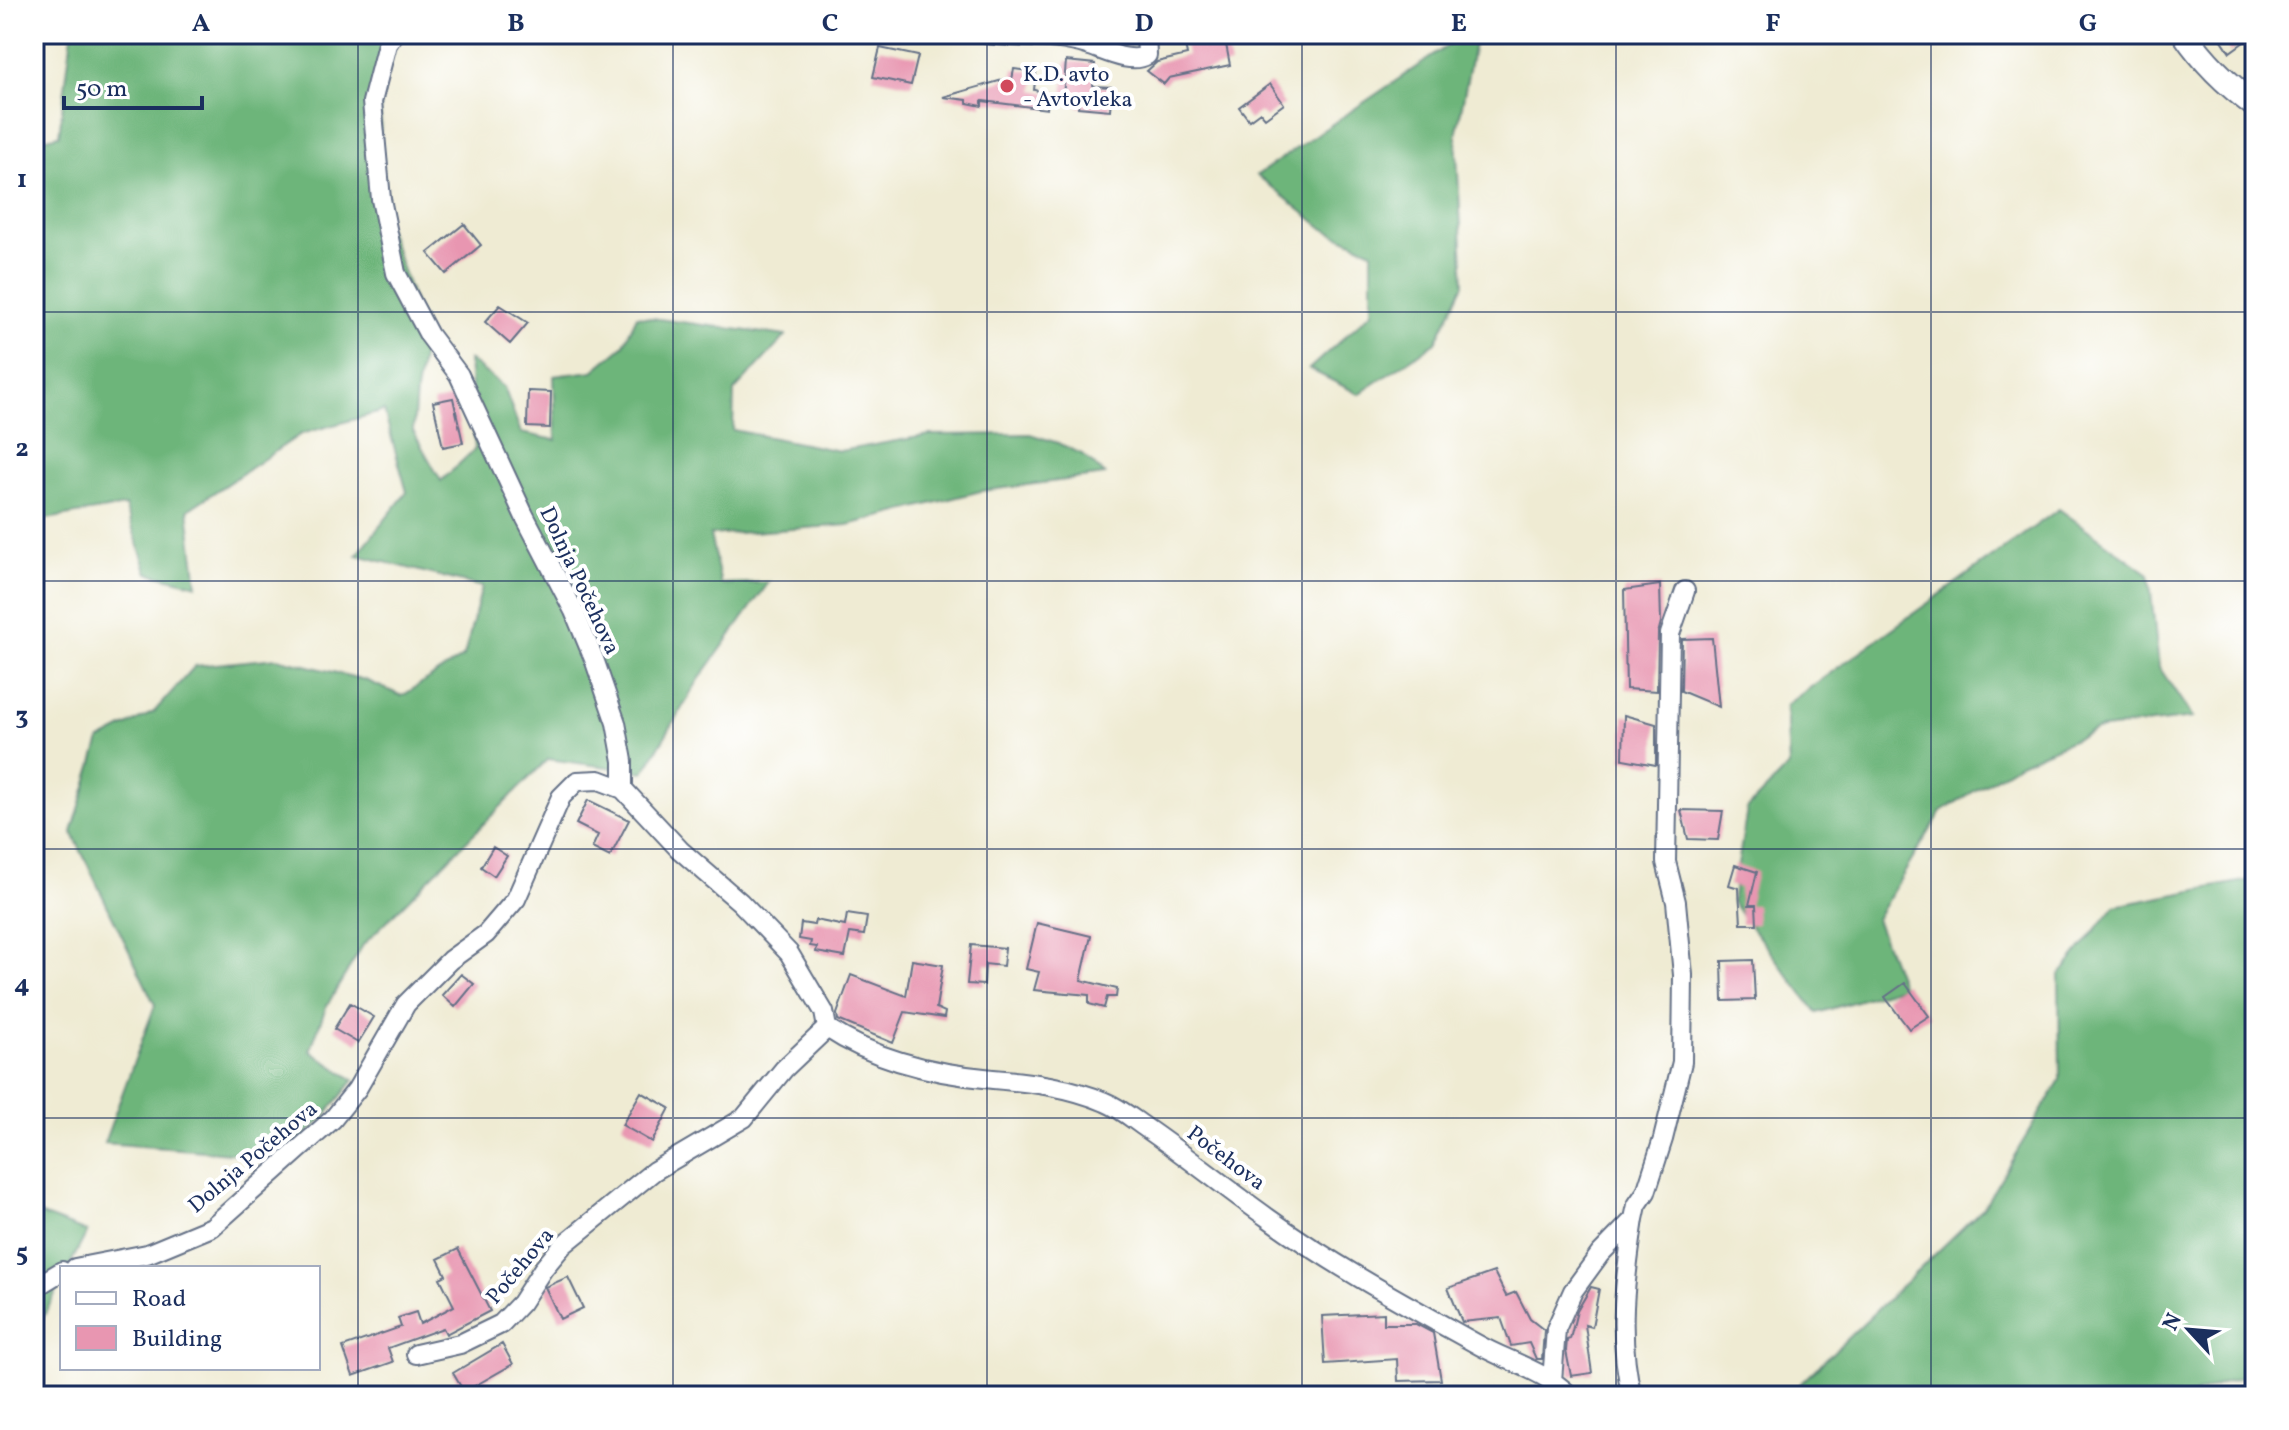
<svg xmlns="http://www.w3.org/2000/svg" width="2289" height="1430" font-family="Vollkorn,serif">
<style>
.forest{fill:#6db57a;stroke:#44726c;stroke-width:2}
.building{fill:#e896b1}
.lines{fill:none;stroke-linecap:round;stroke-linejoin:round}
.lane-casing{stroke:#657187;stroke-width:13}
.street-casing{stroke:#657187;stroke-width:22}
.secondary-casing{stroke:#657187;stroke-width:28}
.lane{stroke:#fff;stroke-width:9}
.street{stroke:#fff;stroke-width:18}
.secondary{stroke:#fff;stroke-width:24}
.grid{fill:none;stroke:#1b2f5e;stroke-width:2;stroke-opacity:0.55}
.poi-dot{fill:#d1495b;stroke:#fff;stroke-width:3}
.labels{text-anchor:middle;stroke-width:8;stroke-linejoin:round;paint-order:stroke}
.poi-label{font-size:22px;fill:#1b2f5e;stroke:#fff;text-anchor:start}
.street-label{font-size:22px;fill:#1b2f5e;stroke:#fff}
.neatline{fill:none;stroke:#1b2f5e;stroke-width:3}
.grid-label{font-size:26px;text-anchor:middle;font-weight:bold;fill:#1b2f5e}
</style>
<rect width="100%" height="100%" fill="#fff"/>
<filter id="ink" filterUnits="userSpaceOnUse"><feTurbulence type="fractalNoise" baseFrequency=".0125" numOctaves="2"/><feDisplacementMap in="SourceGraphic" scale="16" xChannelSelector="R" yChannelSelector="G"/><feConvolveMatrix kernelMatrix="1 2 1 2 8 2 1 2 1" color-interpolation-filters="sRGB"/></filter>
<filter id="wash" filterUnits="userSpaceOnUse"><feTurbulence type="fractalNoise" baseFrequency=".006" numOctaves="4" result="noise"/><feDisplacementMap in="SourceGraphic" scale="32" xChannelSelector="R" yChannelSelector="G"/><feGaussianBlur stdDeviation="1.8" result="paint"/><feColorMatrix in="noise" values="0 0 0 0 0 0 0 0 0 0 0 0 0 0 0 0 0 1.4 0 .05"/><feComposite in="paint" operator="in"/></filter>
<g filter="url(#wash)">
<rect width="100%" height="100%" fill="#efebd3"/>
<path class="forest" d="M72 34H389L383 42 378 200 426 336 416 391 413 431 441 481 475 449 469 360 504 387 521 433 556 440 554 376 593 371 623 346 637 316 786 336 734 391 733 430 840 451 930 435 1030 434 1058 443 1082 454 1105 475 981 491 848 525 710 535 721 584 769 582 698 681 644 772 548 759 363 945 326 1007 310 1051 354 1080 321 1121 280 1157 104 1143 155 1005 72 832 100 740 154 712 195 666 277 658 365 680 402 696 464 656 482 587 357 555 407 492 384 411 301 434 188 510 197 585 148 573 125 506 34 521V141L59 135Z
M1465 34H1476L1456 136 1464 284 1436 342 1359 394 1309 369 1372 312V251L1324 229 1257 175Z
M2059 509 2149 574 2159 667 2193 718 2095 730 2018 764 1942 811 1876 919 1902 987 1817 1013 1732 902 1747 809 1789 766 1786 705Z
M2255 879V1372L2189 1396H1792L1802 1382 1983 1208 2060 1080 2059 976 2115 906Z
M34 1212 87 1232 34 1335Z"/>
<g id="blocks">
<path class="building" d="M1213 34H1224L1230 65 1169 78 1164 84 1147 71 1157 62 1187 55 1184 40Z
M2218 34H2255L2230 52Z
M880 48 918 56 911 85 873 77Z
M1066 61 1095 64 1093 86 1112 87 1110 110 1078 107 1079 99 1063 97Z
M1014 69 1036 72 1034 90 1049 93 1047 109 982 101V106L967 103V100L943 97 1006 79 1012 80Z
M1270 84 1284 104 1265 118 1260 112 1249 120 1239 107Z
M464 224 481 245 446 274 428 253Z
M500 305 528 323 510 344 485 322Z
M528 391 551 392 550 428 527 427Z
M453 398 463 443 443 447 433 402Z
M1660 585 1661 622 1658 634 1657 691 1626 689 1624 590Z
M1712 638 1719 707 1681 691 1682 639Z
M1624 715 1656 724V765L1623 759Z
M588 800 629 820 610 857 592 848 598 835 576 824Z
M1681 810 1723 811 1718 840 1688 839Z
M493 847 507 856 494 876 481 867Z
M1735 865 1757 872 1749 905H1756L1757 924H1741L1739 888 1729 885Z
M847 914 867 917 864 935 850 933 845 957 816 952 817 947 810 946 811 941 799 939 801 923 814 925 815 920 845 926Z
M1037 923 1091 936 1081 980 1117 989 1116 997H1107L1104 1008 1089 1004V995L1034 990 1039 972 1026 969Z
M971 945 1005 948 1003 966 985 964 984 985 967 984Z
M912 960 943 965 936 1008 945 1012 944 1018 905 1012 893 1043 838 1020 837 1014 851 975 906 996Z
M1753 960 1755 1000 1723 1001 1722 961Z
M461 974 474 984 455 1007 442 995Z
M1905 983 1929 1016 1909 1029 1885 997Z
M350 1003 374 1017 358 1043 334 1029Z
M641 1092 670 1108 652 1142 622 1125Z
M458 1249 490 1311 446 1334 443 1328 388 1348 393 1362 353 1376 343 1347 401 1327 398 1318 416 1312 420 1324 454 1306 440 1278 446 1275 438 1259Z
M1494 1272 1506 1296 1516 1292 1530 1319 1544 1330 1542 1359H1536L1529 1343 1511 1346 1501 1318 1462 1322 1448 1288Z
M568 1277 583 1308 560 1319 545 1287Z
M1591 1287 1599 1289 1592 1327 1585 1325 1592 1373 1571 1376 1566 1351 1567 1340 1570 1339 1577 1311Z
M1384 1313V1324H1416L1433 1333 1441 1380 1398 1381 1397 1359 1325 1364 1322 1316Z
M502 1344 513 1364 464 1392 453 1373Z"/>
</g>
</g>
<g filter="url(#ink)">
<use href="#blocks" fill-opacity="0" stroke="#657187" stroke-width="2"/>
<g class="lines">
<defs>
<path id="lane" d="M2238 91 2255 80"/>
<path id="street" d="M394 34 387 44 372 102 381 199 396 273 429 335 459 375 524 515 574 611 594 659 616 723 623 761V789
M987 34C1020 38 1056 35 1087 45 1104 50 1131 65 1147 55L1146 34
M75 1268 147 1254 212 1227 333 1119 357 1089 406 1004 450 960 486 934 516 899 561 797 577 781 599 780 623 789 680 850 740 902 789 953 824 1012 827 1028C875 1060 936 1074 993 1079 1031 1082 1070 1087 1105 1102 1120 1108 1133 1119 1146 1128 1188 1157 1227 1189 1268 1218 1333 1265 1405 1304 1475 1343 1506 1361 1546 1371 1570 1396
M34 1288 62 1271
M416 1354 460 1344 501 1324 521 1303 543 1269 563 1245 654 1171 744 1118 784 1069 827 1028
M1552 1381 1556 1329 1573 1291 1600 1254 1634 1219 1637 1205 1646 1192 1663 1139 1682 1062 1683 975 1676 902 1666 862 1670 634 1685 591
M1632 1396C1617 1337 1625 1278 1634 1219"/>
<path id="secondary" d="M2185 34C2204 62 2228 85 2255 105"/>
</defs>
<use href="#lane" class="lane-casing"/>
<use href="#street" class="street-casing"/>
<use href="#secondary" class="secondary-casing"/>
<use href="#lane" class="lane"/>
<use href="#street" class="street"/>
<use href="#secondary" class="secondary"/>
</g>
</g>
<path class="grid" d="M358 34V1396M673 34V1396M987 34V1396M1302 34V1396M1616 34V1396M1931 34V1396M34 312H2255M34 581H2255M34 849H2255M34 1118H2255"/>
<circle class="poi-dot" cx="1007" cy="86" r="8"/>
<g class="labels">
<g class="poi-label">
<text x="1023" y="81">K.D. avto<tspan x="1023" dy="25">- Avtovleka</tspan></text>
</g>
<g class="street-label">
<text transform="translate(581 580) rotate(65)" y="8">Dolnja Počehova</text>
<text transform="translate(252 1156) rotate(-40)" y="8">Dolnja Počehova</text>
<text transform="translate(1227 1157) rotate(37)" y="8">Počehova</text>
<text transform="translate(519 1265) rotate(-50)" y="8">Počehova</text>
</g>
</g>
<rect width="2289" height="1430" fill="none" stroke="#fff" stroke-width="88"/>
<rect x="60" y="1266" width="260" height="104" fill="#ffffff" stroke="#a4acbf" stroke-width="2"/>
<rect x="76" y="1292" width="40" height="12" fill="#ffffff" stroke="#a4acbf" stroke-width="2"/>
<text x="132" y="1306" font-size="24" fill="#1b2f5e">Road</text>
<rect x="76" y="1326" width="40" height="24" fill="#e896b1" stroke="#a4acbf" stroke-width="2"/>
<text x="132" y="1346" font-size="24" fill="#1b2f5e">Building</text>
<g transform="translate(2189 1330) rotate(296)" stroke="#ffffff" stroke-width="6" paint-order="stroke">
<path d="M0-6L14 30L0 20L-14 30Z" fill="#1b2f5e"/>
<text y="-12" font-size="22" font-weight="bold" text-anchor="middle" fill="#1b2f5e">N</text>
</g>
<path d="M64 96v12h138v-12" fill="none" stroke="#1b2f5e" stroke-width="4"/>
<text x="76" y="96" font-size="24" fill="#1b2f5e" stroke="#ffffff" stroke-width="6" paint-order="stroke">50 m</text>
<rect x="44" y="44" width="2201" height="1342" class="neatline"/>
<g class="grid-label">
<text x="201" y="31">A</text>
<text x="516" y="31">B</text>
<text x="830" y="31">C</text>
<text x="1144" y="31">D</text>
<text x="1459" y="31">E</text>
<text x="1773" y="31">F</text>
<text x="2088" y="31">G</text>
<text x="22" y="187">1</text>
<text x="22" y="456">2</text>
<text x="22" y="724">3</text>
<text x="22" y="992">4</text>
<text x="22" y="1261">5</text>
</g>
</svg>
